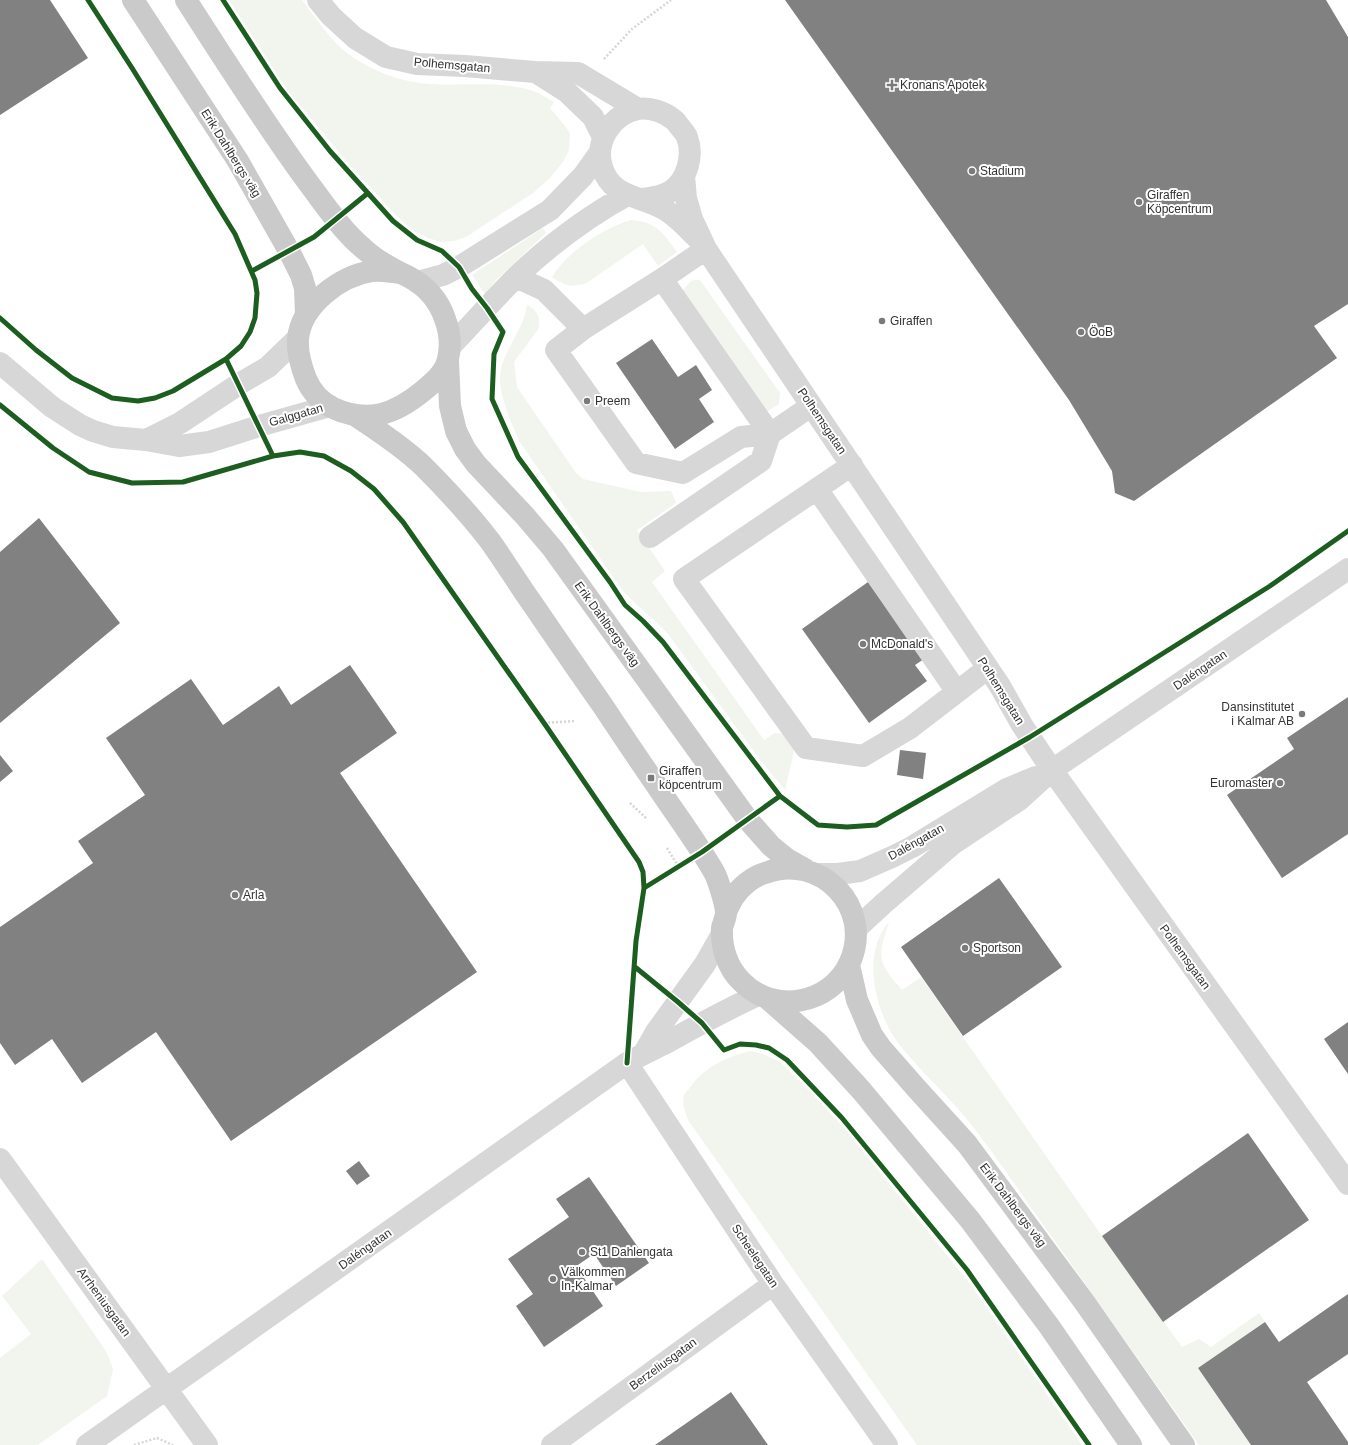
<svg xmlns="http://www.w3.org/2000/svg" width="1348" height="1445" font-family="Helvetica,sans-serif">
<style>
.green{fill:#f1f5ed}
.building{fill:#818181}
.lines{fill:none;stroke-linecap:round;stroke-linejoin:round}
.path{stroke:#d6d6d6;stroke-width:2.5;stroke-dasharray:2 2;stroke-linecap:butt}
.minor{stroke:#d7d7d7;stroke-width:22}
.major{stroke:#cacaca;stroke-width:22}
.cycleway-casing{stroke:#fff;stroke-width:8}
.cycleway{stroke:#1b5e20;stroke-width:5}
.poi-dot{fill:#7a7a7a;stroke:#fff;stroke-width:1.5}
.labels{text-anchor:middle;stroke-width:4;stroke-linejoin:round;paint-order:stroke}
.street-label{font-size:12px;fill:#333;stroke:#fff}
.poi-label{font-size:12px;fill:#333;stroke:#fff;text-anchor:start}
</style>
<rect width="100%" height="100%" fill="#fff"/>
<path class="green" d="M229 0H302C315 17 330 40 347 53 371 71 403 83 432 84 464 86 498 81 530 90 538 92 547 98 554 102L550 108 565 126 570 133 569 150 563 162 550 178 533 193 466 237 454 241 441 242 428 238 411 229 393 212 347 162 288 91Z
M631 220C657 222 663 233 677 252L658 266 643 244 585 284 570 286 556 280 552 277C567 252 603 228 631 220Z
M543 228 546 233 496 280 485 294 472 275Z
M696 280H700L780 393 779 404 765 413 682 291 691 281Z
M527 305C537 309 540 317 539 328L514 362 517 387 576 473 583 479 641 492 671 491 676 503 637 530 665 571 652 582 764 740 775 733 784 734 795 747 785 790 761 761 668 634C654 619 637 606 622 590L519 441C511 421 500 399 500 377 500 366 506 354 511 345 518 329 524 324 527 305Z
M889 922C886 933 879 949 882 961 885 971 895 982 902 990L921 977 1102 1236 1182 1347 1199 1339 1211 1347 1259 1313 1265 1322 1198 1368 1251 1445H1199C1150 1376 1101 1306 1052 1237 1028 1204 1005 1169 980 1136 962 1111 938 1088 917 1065 904 1051 891 1036 884 1018 872 989 866 948 889 922Z
M750 1051 763 1054 780 1062 803 1084 845 1129 971 1285 1082 1445H917L688 1120C686 1113 681 1103 684 1095 686 1092 690 1088 692 1085 706 1066 727 1057 750 1051Z
M42 1259 106 1351 113 1369 107 1396 38 1445H0V1358L31 1334 2 1296Z"/>
<path class="building" d="M0 0H50L88 58 0 115Z
M785 0H1326L1348 37V304L1314 326 1337 358 1134 501 1115 493 1112 471 1069 400Z
M652 339 678 377 696 365 712 390 699 399 714 422 675 449 616 363Z
M39 518 120 623 0 723V552Z
M868 582 924 659 915 665 927 681 869 723 802 629Z
M350 665 397 733 340 773 477 972 231 1141 156 1032 82 1083 52 1039 15 1065 0 1043V927L93 863 78 841 145 795 106 738 191 679 223 725 279 686 291 705Z
M1348 697V834L1282 878 1227 795 1294 749 1287 738Z
M900 750 926 753 923 779 897 775Z
M0 755 13 771 0 782Z
M999 878 1062 967 963 1036 901 947Z
M1348 1022V1074L1324 1039Z
M1248 1133 1309 1220 1163 1322 1102 1236Z
M359 1161 370 1176 357 1185 346 1171Z
M589 1177 649 1263 616 1286 594 1254 572 1269 578 1278 582 1275 603 1306 544 1347 516 1306 533 1294 508 1259 569 1217 556 1199Z
M1348 1294V1354L1307 1382 1348 1442V1445H1251L1198 1368 1265 1322 1279 1342Z
M731 1392 768 1445H655Z"/>
<g class="lines">
<path class="path" d="M604 59 632 29 671 0
M544 723 574 721
M630 803 647 819
M667 848 678 866
M134 1445 157 1438 173 1445"/>
<path class="minor" d="M318 0 331 16 355 38 386 57 417 64 465 66 535 72 578 73 638 109
M537 73 567 92 593 117 603 137
M684 176 686 198 692 219 706 249 1000 686 1022 725 1052 770 1348 1184
M642 199C651 198 662 197 671 191 687 180 694 156 687 137 686 134 682 130 680 127 678 125 677 122 674 120 665 112 650 107 638 109 612 114 594 142 602 167 612 200 644 195 667 211 678 218 687 228 696 237
M706 249 662 279 583 329 556 350 636 463 683 473 741 437 770 434 811 406
M516 277 544 290 583 329
M417 282 443 275 459 267 550 210 583 176 600 152
M450 347C472 324 494 299 517 276 550 245 587 217 627 195
M0 363 52 407 80 425 93 431 113 437 146 440 179 446 209 442 259 426 330 406
M146 440 180 423 239 384 268 367 298 338
M852 465 684 579 806 748 863 756 910 728 988 668
M817 489 957 692
M650 537 761 461 770 434 662 279
M818 874H838L860 871 892 857 912 847 1007 789 1036 777
M856 929 883 904 954 843 1019 800 1052 770 1348 569
M644 1053 656 1032 705 964 722 934
M627 1063 773 1284 887 1445
M0 1159 207 1445
M87 1445 627 1063C641 1055 654 1049 668 1042 698 1025 728 1009 758 995
M552 1445 773 1284"/>
<path class="major" d="M133 0 238 161 289 251 301 275 305 288 306 315
M186 0C224 59 262 119 304 177 322 201 341 230 364 249 376 260 394 270 409 277 426 286 439 301 445 319 450 332 451 346 448 359 445 373 434 382 423 391 395 414 368 424 333 408 321 402 311 391 306 379 301 366 297 353 298 339 301 305 340 276 372 271 381 270 391 272 400 273
M448 361 450 406 456 431 465 449 476 464 525 516 553 549 748 820 771 846 787 859 805 869
M356 416C379 431 403 447 423 466 447 490 470 515 490 541 505 562 519 585 534 606 557 640 580 673 603 706 626 741 650 776 674 811 688 831 702 851 714 872 718 879 726 905 726 913 726 918 723 923 722 928 721 947 727 967 741 981 773 1015 831 1005 850 962 874 907 820 852 765 873 752 877 740 887 733 898 730 903 728 908 726 912
M849 965 857 1000 872 1035 881 1048 917 1089 967 1144 1085 1303 1184 1445
M768 999 818 1043 861 1090 970 1220 1049 1326 1131 1445"/>
<defs>
<path id="cycleway" d="M223 0 280 88 330 151 393 221 417 240 442 251 459 267 472 289 487 308 503 332 494 354 492 399 518 457 610 582 625 605 643 621 663 642 780 796 818 825 847 827 876 825 1030 737 1270 586 1348 531
M252 271 314 237 368 193
M0 318 36 350 72 378 112 398 138 401 155 398 173 391 226 359 241 346 250 332 255 318 257 293 255 280 235 234 132 68 88 0
M226 359 273 456
M0 405 53 448 89 472 132 483 183 482 273 456 300 452 324 456 351 471 374 489 403 522 544 723 639 862 643 872 644 888 636 941 627 1063
M644 888 702 852 780 796
M635 967 678 1002 702 1023 724 1050 740 1044 756 1045 769 1048 787 1060 842 1118 967 1270 1089 1445"/>
</defs>
<use href="#cycleway" class="cycleway-casing"/>
<use href="#cycleway" class="cycleway"/>
</g>
<g class="poi-dot">
<path d="M890 79h4v4h4v4h-4v4h-4v-4h-4v-4h4z"/>
<circle cx="972" cy="171" r="4"/>
<circle cx="1139" cy="202" r="4"/>
<circle cx="882" cy="321" r="4"/>
<circle cx="1081" cy="332" r="4"/>
<circle cx="587" cy="401" r="4"/>
<circle cx="863" cy="644" r="4"/>
<circle cx="1302" cy="714" r="4"/>
<rect x="647" y="774" width="8" height="8" rx="2"/>
<circle cx="1280" cy="783" r="4"/>
<circle cx="235" cy="895" r="4"/>
<circle cx="965" cy="948" r="4"/>
<circle cx="582" cy="1252" r="4"/>
<circle cx="553" cy="1279" r="4"/>
</g>
<g class="labels">
<g class="street-label">
<text transform="translate(452 65) rotate(5)" y="4">Polhemsgatan</text>
<text transform="translate(231 153) rotate(58)" y="4">Erik Dahlbergs väg</text>
<text transform="translate(296 415) rotate(-16)" y="4">Galggatan</text>
<text transform="translate(822 421) rotate(56)" y="4">Polhemsgatan</text>
<text transform="translate(607 624) rotate(54)" y="4">Erik Dahlbergs väg</text>
<text transform="translate(1200 670) rotate(-34)" y="4">Daléngatan</text>
<text transform="translate(1001 691) rotate(58)" y="4">Polhemsgatan</text>
<text transform="translate(916 842) rotate(-29)" y="4">Daléngatan</text>
<text transform="translate(1185 957) rotate(54)" y="4">Polhemsgatan</text>
<text transform="translate(1013 1205) rotate(53)" y="4">Erik Dahlbergs väg</text>
<text transform="translate(365 1249) rotate(-35)" y="4">Daléngatan</text>
<text transform="translate(755 1256) rotate(56)" y="4">Scheelegatan</text>
<text transform="translate(104 1302) rotate(54)" y="4">Arrheniusgatan</text>
<text transform="translate(663 1364) rotate(-36)" y="4">Berzeliusgatan</text>
</g>
<g class="poi-label">
<text x="900" y="89">Kronans Apotek</text>
<text x="980" y="175">Stadium</text>
<text x="1147" y="199">Giraffen<tspan x="1147" dy="14">Köpcentrum</tspan></text>
<text x="890" y="325">Giraffen</text>
<text x="1089" y="336">ÖoB</text>
<text x="595" y="405">Preem</text>
<text x="871" y="648">McDonald's</text>
<text x="1294" y="711" text-anchor="end">Dansinstitutet<tspan x="1294" dy="14">i Kalmar AB</tspan></text>
<text x="659" y="775">Giraffen<tspan x="659" dy="14">köpcentrum</tspan></text>
<text x="1272" y="787" text-anchor="end">Euromaster</text>
<text x="243" y="899">Arla</text>
<text x="973" y="952">Sportson</text>
<text x="590" y="1256">St1 Dahlengata</text>
<text x="561" y="1276">Välkommen<tspan x="561" dy="14">In-Kalmar</tspan></text>
</g>
</g>
</svg>
